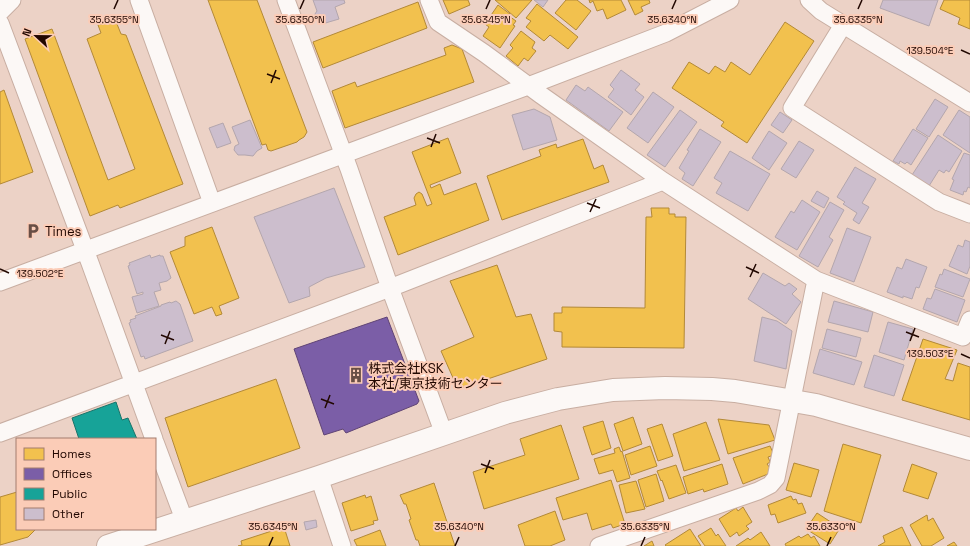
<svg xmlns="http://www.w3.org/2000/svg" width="970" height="546" font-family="'Space Grotesk','Noto Sans JP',sans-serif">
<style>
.homes{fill:#f2c14e;stroke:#b38937}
.offices{fill:#7b5ea7;stroke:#604475}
.public{fill:#17a398;stroke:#1a746a}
.building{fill:#ccbecd;stroke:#b3a6ad}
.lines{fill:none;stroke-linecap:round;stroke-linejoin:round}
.street-casing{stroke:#c8aea2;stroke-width:19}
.secondary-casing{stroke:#c8aea2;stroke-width:24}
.street{stroke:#fcf8f6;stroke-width:17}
.secondary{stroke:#fcf8f6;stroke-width:22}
.ticks{fill:none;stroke:#210700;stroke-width:1.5}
.labels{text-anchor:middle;stroke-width:4;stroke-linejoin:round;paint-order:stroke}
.poi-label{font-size:13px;fill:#210700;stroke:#fbccb7;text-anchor:start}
.ticks-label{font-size:10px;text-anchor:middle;fill:#210700;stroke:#fbccb7;stroke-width:4;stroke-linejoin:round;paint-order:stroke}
</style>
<rect width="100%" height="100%" fill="#ecd2c6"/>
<path class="homes" d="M208 0H257L307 132 304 137 299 140 297 142 271 151 268 150 266 144 262 145Z
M443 0H468L470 5 449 14Z
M495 0H532L516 18Z
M566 0H577L591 11 576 30 555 13Z
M589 0H621L626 10 607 19 603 9 597 11 593 1 590 3Z
M628 0H649L650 3 641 7 643 11 635 15Z
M944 0H970V29L958 24 960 18 940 9Z
M418 2 427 28 323 68 313 42Z
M537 4 578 37 568 49 550 35 544 41 526 27 531 21 526 18Z
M498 5 510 14 509 16 516 21 513 25 515 26 500 48 483 36 489 27 485 24Z
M115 19 121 34 126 35 183 184 120 208 118 205 90 216 25 39 52 29 108 180 135 169 87 39 101 33 98 25Z
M785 22 814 41 747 143 721 126 724 122 672 88 689 62 709 74 715 66 725 72 731 62 750 75Z
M521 31 535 42 532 48 536 51 528 61 524 58 518 66 506 56 513 48 510 45Z
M452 45 462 49 474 82 345 128 332 91 355 82 357 87 446 55 444 48Z
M4 90 33 172 0 184V92Z
M448 138 461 173 430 185 431 188 440 184 444 195 476 183 489 220 398 255 384 217 416 205 414 198 416 194 419 192 422 194 427 206 432 204 412 152Z
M583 139 594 169 603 165 609 182 502 220 487 176 541 156 539 150 556 144 557 148Z
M651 208H669V214H675V217H686L684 348 562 347V332L554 331V313H562V307L645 308 646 217H652Z
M212 227 239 298 219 306 222 314 216 316 212 307 194 314 170 252 185 246V237Z
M497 265 516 317 531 314 547 359 458 389 441 351 474 337 450 281Z
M923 339 957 350 945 379 953 381 958 363 970 367V420L902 400Z
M276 379 300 448 188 487 165 418Z
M633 417 642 444 623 451 614 424Z
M718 419 769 425 775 440 728 454Z
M603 421 611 448 592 455 583 427Z
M706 422 720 460 684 471 673 434Z
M662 424 673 456 658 461 647 429Z
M561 425 579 479 484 509 473 472 525 455 520 439Z
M843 444 881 455 861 523 824 511Z
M650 446 657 466 631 475 625 455Z
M770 446 774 455 768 457 770 462 767 464 770 468 768 474 743 484 733 458Z
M619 447 621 452 622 451 630 478 617 482 613 470 599 474 594 459 615 453 614 449Z
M794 463 819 470 811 497 786 490Z
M722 464 728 484 704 492 703 489 688 494 683 477Z
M912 464 937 473 928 499 903 491Z
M676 465 686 493 669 499 662 480 661 481 657 471Z
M656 474 664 501 646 507 638 480Z
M611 480 625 524 613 528 611 524 592 530 587 513 563 520 556 498Z
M636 481 645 509 626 513 619 485Z
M434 483 455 546H420L418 540H416L409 520 411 519 406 504H404L400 495Z
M17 492V529H35V530L28 537 0 545V497Z
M365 495 366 498 371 496 378 520 373 521 374 524 351 531 342 503Z
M791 496 793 500 796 499 798 504 802 503 806 513 778 523 775 514 771 515 768 505Z
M743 507 752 522 746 526 749 529 739 536 737 532 730 537 719 519 736 508 738 511Z
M555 511 565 540 550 546H525L518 525Z
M817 513 840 528 830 544 806 529Z
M927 515 928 521 933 518 944 538 931 546H922L910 525Z
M284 527 290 546H238L242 545 241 541Z
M902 527 911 546H878L885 542 883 536Z
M711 528 716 536 718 534 726 546H705L698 536Z
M690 529 701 546H666L665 545Z
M380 530 386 546H357L354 540Z
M761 532 770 546H736L748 538 750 540Z
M808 534 811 538 814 536 820 546H786L785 544 799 536 801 538Z
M652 541 654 546H644Z
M954 542 957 546H947Z"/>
<path class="offices" d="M387 317 419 401 417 404 346 433 343 429 324 435 294 349Z"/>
<path class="public" d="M116 402 122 420 128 418 137 439H79L72 418Z"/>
<path class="building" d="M313 0H344L345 3 335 7 339 19 322 24 321 22 318 23 315 14 317 11Z
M534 0H548L543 7Z
M883 0H938L929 26 880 8Z
M621 70 640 84 635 90 644 97 631 115 608 97 614 89 610 85Z
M576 85 585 91 588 87 623 112 609 131 566 100Z
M653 92 674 107 648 143 627 128Z
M935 99 948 107 929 137 916 129Z
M534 109 550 117 557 140 523 150 512 115Z
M680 110 697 122 665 167 647 155Z
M959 110 970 117V153L943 135Z
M780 112 792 120 783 133 771 125Z
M250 120 262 148 257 151 253 156 245 155H238L234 150 235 146 239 144 232 127Z
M223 123 231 143 217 148 209 128Z
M700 129 721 142 693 186 682 179 685 173 679 168 689 151 687 150Z
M913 129 928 138 911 165 907 162 905 164 900 161 899 164 893 161Z
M769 131 787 143 769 170 752 158Z
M938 135 962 151 949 172 946 170 944 173 939 170 929 186 912 175Z
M799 141 814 150 796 178 781 169Z
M730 151 770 174 748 211 716 193 722 183 714 178Z
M964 153 970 155V188L968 187 966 192 964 191 963 195 950 190 954 180 952 179Z
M855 167 876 179 862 203 869 207 859 224 853 220 857 213 843 204 845 202 837 197Z
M334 188 365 267 326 278 309 287 310 296 289 303 254 217Z
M817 191 829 198 824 208 811 201Z
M802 200 820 212 797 250 775 237 791 211 794 213Z
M830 202 844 210 829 237 833 240 818 267 799 256Z
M847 228 871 237 854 282 830 273Z
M965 240 970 242V266L967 274 949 266 958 245 963 247Z
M150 255 151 258 160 255V256H163L171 278 167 281 159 283 161 290 154 292 159 306 137 313 132 297 143 294V292L137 294 128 266 130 265 129 263Z
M906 259 927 267 919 288 916 287 912 299 903 296V298L887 292 897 267 902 269Z
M944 269 970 279 963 297 935 287 940 274 942 275Z
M763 273 785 286 789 283 797 289 792 294 801 302 786 324 748 299Z
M935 289 965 300 957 322 923 309 927 298 931 299Z
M176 301 180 304 193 341 145 359 144 356 141 357 129 323 131 322 130 320 136 318 135 316 161 306V305L170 302 171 303Z
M834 301 873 312 868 332 828 322Z
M762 317 777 321 792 331 786 369 754 361Z
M888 322 913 329 904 360 879 352Z
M827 329 861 338 856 357 822 348Z
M820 349 862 362 854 385 813 373Z
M874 355 904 365 894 396 864 387Z
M316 520 317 527 306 530 304 522Z"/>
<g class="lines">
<defs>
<path id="street" d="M139 0 212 203
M286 0 349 169 390 288 444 434
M429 0 438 22 484 53 541 95 663 181 816 280 776 478 770 485 758 491 599 546
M809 0 821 11 970 103
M0 12 12 0
M0 23 90 263 154 439
M843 25 792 108 939 202 970 214
M816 280 963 337 970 320
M0 282 528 86 666 33 730 0
M0 433 390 288 663 181
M155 442 185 522
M319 477 342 546"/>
<path id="secondary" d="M108 546 319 477 505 413 558 399 613 390 665 388 712 389 735 391 776 398 816 405 970 449"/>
</defs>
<use href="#street" class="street-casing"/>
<use href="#secondary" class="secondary-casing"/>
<use href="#street" class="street"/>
<use href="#secondary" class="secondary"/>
</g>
<path class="ticks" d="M114 9 118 0M300 9 304 0M486 9 490 0M672 9 676 0M858 9 862 0M961 50 970 54M267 74 280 79M271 83 276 70M427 138 440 143M431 147 436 134M587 203 600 208M590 212 596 199M746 267 759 273M0 269 9 273M750 277 756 264M906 332 919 337M161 335 174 340M910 341 915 328M165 344 170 331M961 354 970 358M321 399 334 404M325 408 330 395M481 464 494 469M485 473 490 460M269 546 273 537M455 546 459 537M641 546 645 537M827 546 831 537"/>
<defs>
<symbol id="parking-bare" viewBox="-9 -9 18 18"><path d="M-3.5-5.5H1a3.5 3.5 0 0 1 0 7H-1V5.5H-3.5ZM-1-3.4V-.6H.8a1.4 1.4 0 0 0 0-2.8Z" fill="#684e45" stroke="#fbccb7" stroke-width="2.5" paint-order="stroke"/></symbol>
<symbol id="building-bare" viewBox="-9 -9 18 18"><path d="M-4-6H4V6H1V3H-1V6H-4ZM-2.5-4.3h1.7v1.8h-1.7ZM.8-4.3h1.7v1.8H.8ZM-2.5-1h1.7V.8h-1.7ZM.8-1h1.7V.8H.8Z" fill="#684e45" stroke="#fbccb7" stroke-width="2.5" paint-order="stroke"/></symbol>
</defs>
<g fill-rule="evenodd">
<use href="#parking-bare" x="22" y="220" width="22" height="22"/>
<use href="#building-bare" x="345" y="364" width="22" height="22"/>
</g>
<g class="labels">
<g class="poi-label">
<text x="45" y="236">Times</text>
<text x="368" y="373">株式会社KSK<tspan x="368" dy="15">本社/東京技術センター</tspan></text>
</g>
</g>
<g class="ticks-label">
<text x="114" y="23">35.6355°N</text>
<text x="300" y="23">35.6350°N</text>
<text x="486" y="23">35.6345°N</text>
<text x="672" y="23">35.6340°N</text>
<text x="858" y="23">35.6335°N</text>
<text x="930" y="54">139.504°E</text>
<text x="40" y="277">139.502°E</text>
<text x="930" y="357">139.503°E</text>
<text x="273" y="530">35.6345°N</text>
<text x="459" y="530">35.6340°N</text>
<text x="645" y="530">35.6335°N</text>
<text x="831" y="530">35.6330°N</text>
</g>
<rect x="16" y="438" width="140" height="92" fill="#fbccb7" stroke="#a47d6e"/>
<rect x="24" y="448" width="20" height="12" fill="#f2c14e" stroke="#a47d6e"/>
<text x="52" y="458" font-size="12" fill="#210700">Homes</text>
<rect x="24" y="468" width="20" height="12" fill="#7b5ea7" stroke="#a47d6e"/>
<text x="52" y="478" font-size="12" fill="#210700">Offices</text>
<rect x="24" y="488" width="20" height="12" fill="#17a398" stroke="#a47d6e"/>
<text x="52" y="498" font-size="12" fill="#210700">Public</text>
<rect x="24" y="508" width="20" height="12" fill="#ccbecd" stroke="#a47d6e"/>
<text x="52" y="518" font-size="12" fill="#210700">Other</text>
<g transform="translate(36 36) rotate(292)" stroke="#fbccb7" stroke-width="3" paint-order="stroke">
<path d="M0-3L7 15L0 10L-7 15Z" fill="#210700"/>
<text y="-6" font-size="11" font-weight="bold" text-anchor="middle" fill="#210700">N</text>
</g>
</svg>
